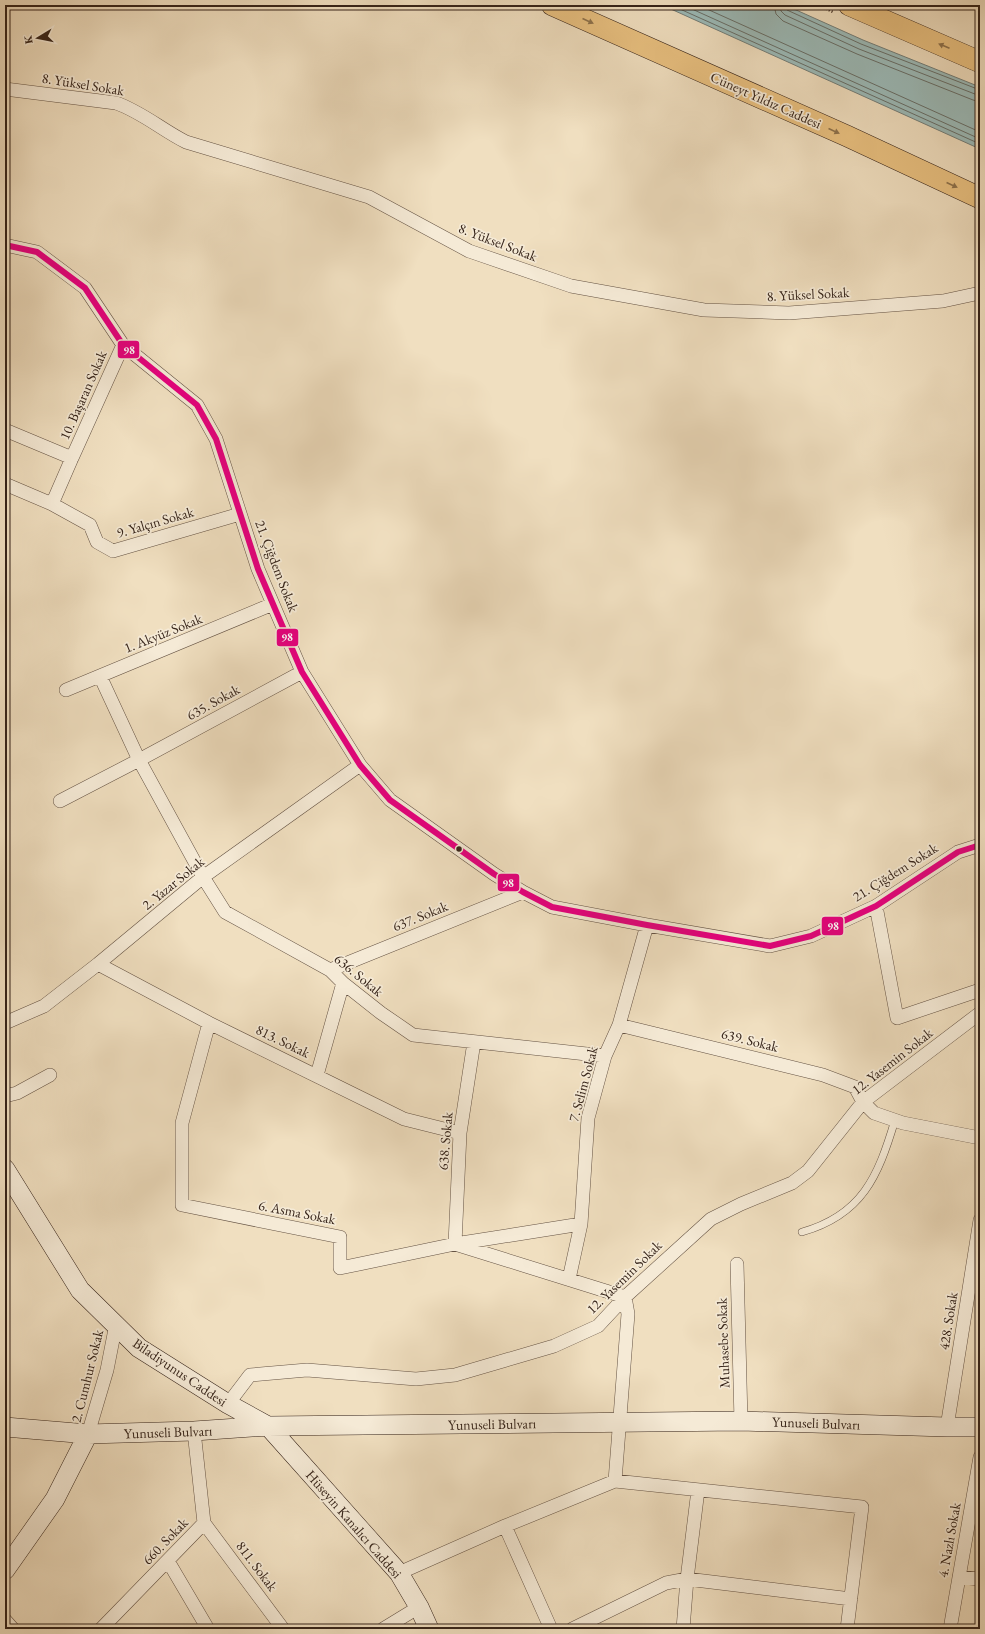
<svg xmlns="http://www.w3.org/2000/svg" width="985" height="1634" font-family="'EB Garamond',serif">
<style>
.water{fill:#9cbbb9;stroke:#737e79}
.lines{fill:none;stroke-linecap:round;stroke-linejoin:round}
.shore{stroke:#686f69;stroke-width:1}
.lane-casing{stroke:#645243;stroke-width:8}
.street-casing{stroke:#645243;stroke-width:14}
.secondary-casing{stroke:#352319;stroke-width:20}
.primary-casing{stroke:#352319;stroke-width:22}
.path{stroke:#352319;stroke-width:2.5;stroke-dasharray:1 2;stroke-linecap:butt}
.lane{stroke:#f5ead6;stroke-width:7}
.street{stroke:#f5ead6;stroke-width:13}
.secondary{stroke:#f5ead6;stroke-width:19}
.primary{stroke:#e8c080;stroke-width:21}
.bus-1-casing{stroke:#f5ead6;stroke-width:9}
.bus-1{stroke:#e5007d;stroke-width:6}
.oneway{fill:#8e724c}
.bus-dot{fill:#352319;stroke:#f5ead6;stroke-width:1.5}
.labels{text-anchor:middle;stroke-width:3.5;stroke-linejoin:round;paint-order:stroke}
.street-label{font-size:14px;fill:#352319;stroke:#f5ead6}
.line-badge{stroke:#f5ead6;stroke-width:1.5}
.badge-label{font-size:11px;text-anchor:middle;font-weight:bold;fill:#fff}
</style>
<rect width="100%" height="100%" fill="#f0dfc0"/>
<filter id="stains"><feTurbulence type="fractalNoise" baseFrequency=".005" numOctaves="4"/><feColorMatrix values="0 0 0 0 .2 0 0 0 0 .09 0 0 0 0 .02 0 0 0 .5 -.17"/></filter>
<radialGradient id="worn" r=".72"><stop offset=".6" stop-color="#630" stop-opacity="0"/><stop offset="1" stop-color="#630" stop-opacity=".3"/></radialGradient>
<path class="water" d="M662 5H785L863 40 980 87V149Z"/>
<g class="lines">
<path class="shore" d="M671 5 980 144
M683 5 980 139
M698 5 980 132
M774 5 776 14 783 21 857 54 973 100 980 102
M780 5 781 11 785 15 859 49 980 96
M785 5 787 10 861 44 980 90"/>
<defs>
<path id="lane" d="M802 1232C862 1215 878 1177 895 1120"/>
<path id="street" d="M5 89 116 103C142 112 162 130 186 142L369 197 469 251 571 286 704 310 789 313 943 301 980 293
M5 245 37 252 85 288 123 345 197 405 216 439 258 569 302 672 360 765 390 800 494 874 523 892 552 907 647 925 770 946 811 936 876 906 958 852 980 845
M5 430 72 458 123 345
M5 484 52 504 90 525 97 542 113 551 240 514
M52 504 72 458
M100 676 139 760 203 877 225 912 330 970 343 983 381 1013 413 1035 605 1056
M66 690 273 604
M60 801 139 760 302 672
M876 906 897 1018 980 990
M98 964 209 1023 404 1119 460 1133
M330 970 523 892
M5 1023 44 1006 98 964 203 877 360 765
M209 1023 182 1123V1205L340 1237V1268L455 1244 581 1224
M619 1025 823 1075 855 1087 863 1102 874 1113 903 1123 980 1138
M474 1042 460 1133 455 1244 625 1297 628 1314 615 1481 862 1507 847 1629
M317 1075 343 983
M5 1096 17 1093 50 1075
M737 1264 741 1421
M569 1279 581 1224 588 1118 605 1056 619 1025 647 925
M228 1404 250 1375 307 1370 416 1379 455 1375 554 1346 598 1326 625 1297 711 1219 741 1204 792 1183 808 1171 863 1102 980 1013
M947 1427 980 1220
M88 1434 107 1370 116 1324
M204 1523 283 1629
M505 1526 551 1629
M168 1561 208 1629
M399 1573 505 1526 615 1481
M959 1577 980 1579
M5 1620 13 1629
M101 1629 204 1523 194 1431
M383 1629 419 1607
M572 1629 666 1583 687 1579 851 1599
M683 1629 687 1579 698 1490
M950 1629 980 1457"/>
<path id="secondary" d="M5 1169 80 1290 139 1348 228 1404 268 1426 399 1573 419 1607 429 1629
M5 1427 88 1434 194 1431 268 1426 741 1421 947 1427H980
M5 1570 55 1499 88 1434"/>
<path id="primary" d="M552 5 847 136 980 198
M849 5 980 62"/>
</defs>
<use href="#lane" class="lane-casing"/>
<use href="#street" class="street-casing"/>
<use href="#secondary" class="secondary-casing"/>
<use href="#primary" class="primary-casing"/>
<path class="path" d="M818 5 833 12"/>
<use href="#lane" class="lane"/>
<use href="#street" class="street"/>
<use href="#secondary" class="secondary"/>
<use href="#primary" class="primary"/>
<defs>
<path id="bus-1" d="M5 245 37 252 85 288 123 345 197 405 216 439 258 569 302 672 360 765 390 800 494 874 523 892 552 907 647 925 770 946 811 936 876 906 958 852 980 845"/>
</defs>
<use href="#bus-1" class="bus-1-casing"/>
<use href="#bus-1" class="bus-1"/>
</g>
<defs><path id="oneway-solid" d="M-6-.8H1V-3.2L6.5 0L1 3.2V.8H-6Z"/></defs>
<g class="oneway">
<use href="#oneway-solid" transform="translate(588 21) rotate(24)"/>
<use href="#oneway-solid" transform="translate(944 46) rotate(-157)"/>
<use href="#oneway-solid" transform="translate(834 131) rotate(24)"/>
<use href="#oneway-solid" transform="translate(952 185) rotate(25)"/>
</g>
<circle class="bus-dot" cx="459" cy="849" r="3.5"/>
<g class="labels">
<g class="street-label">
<text transform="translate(83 84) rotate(9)" y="5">8. Yüksel Sokak</text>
<text transform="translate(766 100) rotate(24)" y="5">Cüneyt Yıldız Caddesi</text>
<text transform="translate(498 242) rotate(21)" y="5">8. Yüksel Sokak</text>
<text transform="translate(808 294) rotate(-3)" y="5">8. Yüksel Sokak</text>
<text transform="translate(83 395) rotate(-66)" y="5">10. Başaran Sokak</text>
<text transform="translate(155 522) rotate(-16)" y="5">9. Yalçın Sokak</text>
<text transform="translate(277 566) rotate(69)" y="5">21. Çiğdem Sokak</text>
<text transform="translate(163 633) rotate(-22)" y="5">1. Akyüz Sokak</text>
<text transform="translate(213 702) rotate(-29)" y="5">635. Sokak</text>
<text transform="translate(895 872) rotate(-32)" y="5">21. Çiğdem Sokak</text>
<text transform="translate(173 883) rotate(-39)" y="5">2. Yazar Sokak</text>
<text transform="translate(420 916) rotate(-22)" y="5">637. Sokak</text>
<text transform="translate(359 975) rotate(39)" y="5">636. Sokak</text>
<text transform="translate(750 1040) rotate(14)" y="5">639. Sokak</text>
<text transform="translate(283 1041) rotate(26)" y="5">813. Sokak</text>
<text transform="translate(892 1061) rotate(-38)" y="5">12. Yasemin Sokak</text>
<text transform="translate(583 1084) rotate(-75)" y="5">7. Selim Sokak</text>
<text transform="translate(445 1141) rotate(-85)" y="5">638. Sokak</text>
<text transform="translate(297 1212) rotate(11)" y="5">6. Asma Sokak</text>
<text transform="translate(624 1277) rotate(-44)" y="5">12. Yasemin Sokak</text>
<text transform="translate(948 1321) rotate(-81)" y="5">428. Sokak</text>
<text transform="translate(723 1343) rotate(-92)" y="5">Muhasebe Sokak</text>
<text transform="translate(180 1372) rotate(34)" y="5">Biladiyunus Caddesi</text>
<text transform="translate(87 1376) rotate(-76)" y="5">2. Cumhur Sokak</text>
<text transform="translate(816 1423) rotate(2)" y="5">Yunuseli Bulvarı</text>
<text transform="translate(492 1424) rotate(-1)" y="5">Yunuseli Bulvarı</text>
<text transform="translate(168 1432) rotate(-2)" y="5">Yunuseli Bulvarı</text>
<text transform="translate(354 1524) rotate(49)" y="5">Hüseyin Kanalıcı Caddesi</text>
<text transform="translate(949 1540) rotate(-80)" y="5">4. Nazlı Sokak</text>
<text transform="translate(165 1541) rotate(-46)" y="5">660. Sokak</text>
<text transform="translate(257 1566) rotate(53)" y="5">811. Sokak</text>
</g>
</g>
<g class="line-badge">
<rect x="117" y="340" width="23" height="19" rx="4" fill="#e5007d"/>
<rect x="276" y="628" width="23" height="19" rx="4" fill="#e5007d"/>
<rect x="497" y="873" width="23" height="19" rx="4" fill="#e5007d"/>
<rect x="821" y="916" width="23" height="20" rx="4" fill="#e5007d"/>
</g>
<g class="badge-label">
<text x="129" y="354">98</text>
<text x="287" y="641">98</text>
<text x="508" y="887">98</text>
<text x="833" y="930">98</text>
</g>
<rect width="985" height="1634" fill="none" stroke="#f0dfc0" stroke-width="20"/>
<rect x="6" y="6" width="973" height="1622" fill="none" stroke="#352319" stroke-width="2"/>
<rect x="10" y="10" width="965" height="1614" fill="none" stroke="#352319"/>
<g transform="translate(38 38) rotate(260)" stroke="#f5ead6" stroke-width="3" paint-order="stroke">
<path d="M0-3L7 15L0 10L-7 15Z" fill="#352319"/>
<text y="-6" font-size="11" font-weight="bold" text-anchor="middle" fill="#352319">K</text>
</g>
<rect width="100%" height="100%" filter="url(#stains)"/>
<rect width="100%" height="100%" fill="url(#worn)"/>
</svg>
